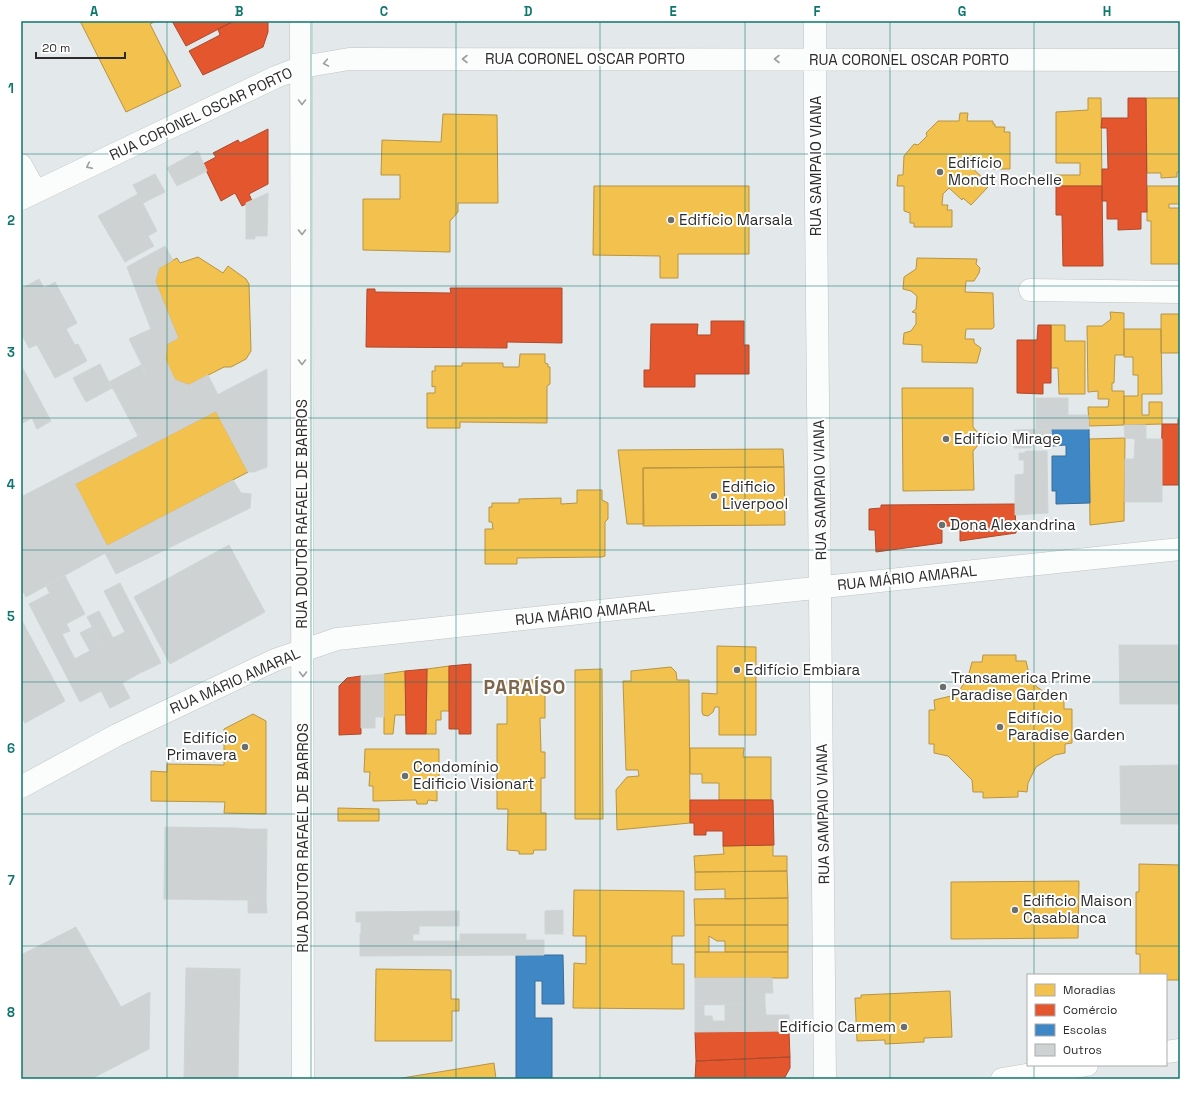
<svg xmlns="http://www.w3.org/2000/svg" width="1201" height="1100" font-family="'Space Grotesk',sans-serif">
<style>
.homes{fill:#f2c14e;stroke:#b79444}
.shops{fill:#e4572e;stroke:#ad4a2d}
.schools{fill:#3f88c5;stroke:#396c97}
.building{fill:#ced2d3;stroke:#cfd4d5}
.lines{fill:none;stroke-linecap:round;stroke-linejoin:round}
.street-casing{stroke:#c1c3c2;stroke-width:23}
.street{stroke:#fbfcfc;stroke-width:22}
.oneway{stroke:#9e9e9e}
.grid{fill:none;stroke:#0f766e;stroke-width:1;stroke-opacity:0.55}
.poi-dot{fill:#6c6e6e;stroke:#fff;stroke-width:1.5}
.labels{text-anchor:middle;stroke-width:4;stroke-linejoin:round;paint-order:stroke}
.street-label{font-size:15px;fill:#2c2c2c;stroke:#fff}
.poi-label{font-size:15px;fill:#2c2c2c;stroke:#fff;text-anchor:start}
.district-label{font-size:19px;font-weight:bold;letter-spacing:1px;fill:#7c664e;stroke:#fff}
.neatline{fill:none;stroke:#0f766e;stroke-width:1.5}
.grid-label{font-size:13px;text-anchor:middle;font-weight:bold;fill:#0f766e}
</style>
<rect width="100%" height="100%" fill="#e3e9ea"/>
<path class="homes" d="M80 21H156L150 24 181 86 126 112Z
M1088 98H1101L1102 186H1056V175H1080V163H1056V112L1088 110Z
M1146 98H1180V172H1177V177L1161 178V173H1147Z
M960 113H968L967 121H993V124H995V127H1005L1004 132H1010V169H992V164L987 165V160H977L971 167 983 178 981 180 988 187 971 205 963 198 962 200 949 188 943 194 942 205H948L947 210H952V227H914V223H910V213L904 211V186H897L898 175H903L904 156 914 144 918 145 927 136 926 133 938 121H959Z
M443 114 497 115 498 203H458V212L450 221V252L363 250V199H400V175H381L382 140 441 142Z
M594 186H749V254H678V278H660V256L593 255Z
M1147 186H1180V204H1169V208H1180V264H1151V221H1147Z
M198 257 223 273 228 266 246 279 249 284 251 351 246 359 231 367H224L189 385 175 380 164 358 167 344 178 338 155 281 159 268 177 258 180 263Z
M917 258 977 259 976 264 980 268 979 273 974 281H966L965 292 993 293 994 327 992 329H966L965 339H974V343L981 348 977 363 922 362V345L903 344 904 333 911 331 916 324V313L912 312 916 309 917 296 911 291 903 289 904 277 916 269Z
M1110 312 1124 313V355H1115L1114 383H1112V391H1124V425L1089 426 1088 407H1108L1109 399H1098V391L1088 392 1087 326H1102L1111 319Z
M1161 314H1180V353H1161Z
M1051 325H1065V341H1085V394H1059L1058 368H1051Z
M1124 329H1161L1162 394H1142V415H1149V402H1162V424L1124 425V396H1138V375H1133V357H1124Z
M520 354H545V363L548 364V367H550V384L547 386V423L460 422V428H427V393H435V386L432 387V371H435V366H462V363H503V367H519Z
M902 388H973V427L979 434 982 432 988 433 991 437 988 444H979L973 451 974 490 903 491Z
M216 411 248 472 107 546 75 484Z
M1125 438 1124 521 1090 525 1089 439Z
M783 449 784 467 643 468 644 524H627L618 450Z
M784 467 785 525 643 526V468Z
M577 490H602V500L608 503V519L605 522V556L602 557 517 558V564H485V529H493L492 522H489V507H492V503H519V499L561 498V504L577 503Z
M717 646 756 647V735H719V707H715L713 712 708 716 703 715 702 712V693L717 694Z
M983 655H1016V661H1026L1030 678 1037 687 1049 695 1064 700V709H1072V743L1065 744V753L1055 755 1036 767 1028 783 1027 792 1018 791V797L983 798V792H973L972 780 948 756 934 753V744H929V710H935L934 700 951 696 959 691 968 677 972 662H982Z
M449 666V711H441V720H436V734H426L427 669Z
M671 667 676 672 677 680H689L690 823 617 830 616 790 627 777 639 776 638 770H626L623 681H631V671Z
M602 669 603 819H575V670Z
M405 671 406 715H395L393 734H384V674Z
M519 680H534V683L545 684V718H540L541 752H545V778H541V813H546V850H534L533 854H519V851L507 850 508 809H497V724H507V683H519Z
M253 714 266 721V814L224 813 225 802 151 801V771L167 772V764L224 765V729Z
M690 748H744L743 757H771V800H719V783H702V774H690Z
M365 749H439V781H437V801L428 800 427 804H417L416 800 373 801V786H369L370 772H364Z
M338 808 379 809V821H338Z
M773 845V856H787V871L695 872 694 856 724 854 723 846Z
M1139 864 1180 865V980H1166V975H1140V954H1136V892H1139Z
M787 871 788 898 725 899V889L695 890V872Z
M1079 881 1078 938 951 939V882Z
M574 890 684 891V936H672V964H684V1009L573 1008 574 963 586 964V936H573Z
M788 898V925H695L694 899Z
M695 925H788V952H725V941H717L709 936V952H695Z
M695 952H788V978H695Z
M376 969 451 970V999H459V1011H452V1041H375Z
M23 977 38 1004 57 994 56 993 63 989 83 1026 75 1030 73 1028 56 1037 70 1065 43 1079H23L21 1076V978Z
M950 991 952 1037 924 1038V1042L885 1044V1040L857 1041 855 998H861V995Z
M494 1063 496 1079H396Z"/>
<path class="shops" d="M172 21H234L186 46Z
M234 21H268V32L263 47 203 75 189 51 220 35 218 29Z
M1128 98H1146L1147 212H1141V229L1118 230V219H1107V201H1102V169H1108L1107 128H1101L1102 118H1128Z
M268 129V184L249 194 252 201 242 206 235 193 221 201 203 164 216 157 213 153 238 140 240 143Z
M1056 186H1102L1103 266H1063L1062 215H1056Z
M450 288H562V343L507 342V348L366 347 367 289H375V292L451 293Z
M711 321H744V345H749V374H695V387H644V370H650L651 324H698L697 335H711Z
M1038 325H1051V383H1043V394L1017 393V340H1037Z
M1178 419H1180V485H1161L1162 424H1178Z
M1015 504 1016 533 960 541V526H942V543L876 552 875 530H869V509L881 508V505Z
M471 664V734H459V729H449V666Z
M427 669 426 734H406L405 671Z
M361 676V734L339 735V686L347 678Z
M690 800H773L774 845 723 846V831H706V835H694V823H690Z
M789 1031 790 1057 696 1061 695 1032Z
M790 1057V1068L784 1079H695L696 1061Z"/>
<path class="schools" d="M1051 429H1089L1090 503 1056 504V491H1052V456H1066V445L1052 446Z
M516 955H563L564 1004H542V981H535V1018H552V1079H516Z"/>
<path class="building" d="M198 151 207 171 177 186 167 168Z
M155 174 165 192 143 203 133 185Z
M268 193 267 236H255V239H246V203Z
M138 194 157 231 148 236 154 246 125 262 98 216Z
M165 246 173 260 159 268 155 281 178 338 167 344 165 359 144 369 129 339 151 329 127 267Z
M39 279 44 288 55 282 77 323 66 329 75 345 78 344 87 361 55 378 37 345 29 348 21 333V289Z
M165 359 175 380 189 385 208 375 218 395 138 436 117 396 148 379 144 369Z
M100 364 112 388 86 402 73 378Z
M21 365 51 421 37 429 32 418 21 424Z
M141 365 148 379 117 396 109 382Z
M267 369V467L254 472H248L216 411 75 484 107 546 233 480 241 493 251 494 250 508 116 574 105 553 26 597 21 588V497Z
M1036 398H1051V429H1036Z
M1051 398H1068V415H1088L1089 429H1051Z
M1124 425H1146V439H1162V502H1125V459H1134L1135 439 1125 438Z
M1051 429 1052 446 1031 445V448H1014V430Z
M1025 451H1047L1048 513 1015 515V475L1024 474V460H1019V453H1025Z
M229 545 265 612 170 664 134 597Z
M65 576 85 614 66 624 46 586Z
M120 583 161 663 140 673 119 635 125 632 104 591Z
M50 593 70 631 62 634 75 659 82 655 101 691 80 702 29 604Z
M99 611 113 638 119 635 140 673 122 683 87 617Z
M21 619 65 701 25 723 21 716Z
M92 627 130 698 110 708 82 655 90 651 80 633Z
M1119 645H1180V704H1120Z
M384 674V717H375V728H361V676Z
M1180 765V824H1121L1120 766Z
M165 827 236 828 235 900 164 899Z
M236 828 248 829V900H235Z
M248 829H267L266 900H248Z
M248 900H266L267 913H248Z
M563 910V934H545V911Z
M459 911V926H419V934H361V922H356V912Z
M76 927 121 1007 150 992 149 1049 91 1079H21V955Z
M360 934H413V941H460V934H526V940H544V955L360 956Z
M186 968 240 969 238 1079H184Z
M695 978H772L773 993H765V1004L695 1005Z
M725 1004H765L766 1015H789V1031L695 1032V1005H704V1016H712L713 1021H725Z"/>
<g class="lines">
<defs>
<path id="street" d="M301 21 303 1079
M815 21V110L825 1079
M21 165 36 192
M21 199 276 77 302 67 349 59 1180 60
M1030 290 1180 292
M21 787 117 735 275 660 337 639 1180 549
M1166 1052 1180 1050
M1002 1079 1087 1065"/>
</defs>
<use href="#street" class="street-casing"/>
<use href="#street" class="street"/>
</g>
<defs><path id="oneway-chevron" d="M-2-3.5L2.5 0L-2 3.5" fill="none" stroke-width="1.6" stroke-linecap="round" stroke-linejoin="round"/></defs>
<g class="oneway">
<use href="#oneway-chevron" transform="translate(465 59) rotate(-180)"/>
<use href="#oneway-chevron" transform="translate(777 59) rotate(180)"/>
<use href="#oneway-chevron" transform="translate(326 63) rotate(170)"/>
<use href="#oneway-chevron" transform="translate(302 102) rotate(90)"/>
<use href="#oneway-chevron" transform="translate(89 166) rotate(154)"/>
<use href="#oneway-chevron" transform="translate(302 232) rotate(90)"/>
<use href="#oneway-chevron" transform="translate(302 362) rotate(90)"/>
<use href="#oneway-chevron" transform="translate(303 674) rotate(90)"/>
</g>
<path class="grid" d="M167 21V1079M311 21V1079M456 21V1079M600 21V1079M745 21V1079M890 21V1079M1034 21V975M21 154H1180M21 286H1180M21 418H1180M21 550H1180M21 682H1180M21 814H1180M21 946H1180M1034 1065V1079"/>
<g class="poi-dot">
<circle cx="940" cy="172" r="4"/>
<circle cx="671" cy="220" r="4"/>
<circle cx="946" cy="439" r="4"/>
<circle cx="714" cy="496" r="4"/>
<circle cx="942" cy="525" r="4"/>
<circle cx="737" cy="670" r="4"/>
<circle cx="943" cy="687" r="4"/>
<circle cx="1000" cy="727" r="4"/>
<circle cx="245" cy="747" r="4"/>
<circle cx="405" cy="776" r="4"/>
<circle cx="1015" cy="910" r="4"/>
<circle cx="904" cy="1027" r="4"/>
</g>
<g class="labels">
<g class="street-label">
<text x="585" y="64">RUA CORONEL OSCAR PORTO</text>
<text x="909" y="65">RUA CORONEL OSCAR PORTO</text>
<text transform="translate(201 114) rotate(-25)" y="5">RUA CORONEL OSCAR PORTO</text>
<text transform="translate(816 166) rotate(-90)" y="5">RUA SAMPAIO VIANA</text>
<text transform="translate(820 490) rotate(-91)" y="5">RUA SAMPAIO VIANA</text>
<text transform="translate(302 514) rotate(-90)" y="5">RUA DOUTOR RAFAEL DE BARROS</text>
<text transform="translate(907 578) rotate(-6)" y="5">RUA MÁRIO AMARAL</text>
<text transform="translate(585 613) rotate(-6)" y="5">RUA MÁRIO AMARAL</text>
<text transform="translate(235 681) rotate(-24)" y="5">RUA MÁRIO AMARAL</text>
<text transform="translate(823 814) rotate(-91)" y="5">RUA SAMPAIO VIANA</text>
<text transform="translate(303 838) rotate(-90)" y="5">RUA DOUTOR RAFAEL DE BARROS</text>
</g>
<g class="poi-label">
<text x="948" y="168">Edifício<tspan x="948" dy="17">Mondt Rochelle</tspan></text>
<text x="679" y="225">Edifício Marsala</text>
<text x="954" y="444">Edifício Mirage</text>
<text x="722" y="492">Edificio<tspan x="722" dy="17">Liverpool</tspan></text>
<text x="950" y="530">Dona Alexandrina</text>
<text x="745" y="675">Edifício Embiara</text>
<text x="951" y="683">Transamerica Prime<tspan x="951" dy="17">Paradise Garden</tspan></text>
<text x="1008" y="723">Edifício<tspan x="1008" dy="17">Paradise Garden</tspan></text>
<text x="237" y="743" text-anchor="end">Edifício<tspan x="237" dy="17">Primavera</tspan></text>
<text x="413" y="772">Condomínio<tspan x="413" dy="17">Edificio Visionart</tspan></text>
<text x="1023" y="906">Edificio Maison<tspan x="1023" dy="17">Casablanca</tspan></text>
<text x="896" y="1032" text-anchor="end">Edifício Carmem</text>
</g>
<g class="district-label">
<text x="525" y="694">PARAÍSO</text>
</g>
</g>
<rect width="1201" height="1100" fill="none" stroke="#ffffff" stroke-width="44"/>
<rect x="1027" y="974" width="140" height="92" fill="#ffffff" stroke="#ababab"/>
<rect x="1035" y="984" width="20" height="12" fill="#f2c14e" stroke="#ababab"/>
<text x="1063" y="994" font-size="12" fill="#2c2c2c">Moradias</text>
<rect x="1035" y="1004" width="20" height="12" fill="#e4572e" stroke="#ababab"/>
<text x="1063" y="1014" font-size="12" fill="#2c2c2c">Comércio</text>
<rect x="1035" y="1024" width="20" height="12" fill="#3f88c5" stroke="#ababab"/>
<text x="1063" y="1034" font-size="12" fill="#2c2c2c">Escolas</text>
<rect x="1035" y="1044" width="20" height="12" fill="#ced2d3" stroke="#ababab"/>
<text x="1063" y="1054" font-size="12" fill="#2c2c2c">Outros</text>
<path d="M36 52v6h89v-6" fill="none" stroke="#2c2c2c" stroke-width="2"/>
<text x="42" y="52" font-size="12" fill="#2c2c2c" stroke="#ffffff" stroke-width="3" paint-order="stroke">20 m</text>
<rect x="22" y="22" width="1157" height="1056" class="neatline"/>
<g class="grid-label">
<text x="94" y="16">A</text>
<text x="239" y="16">B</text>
<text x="384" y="16">C</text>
<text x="528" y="16">D</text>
<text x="673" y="16">E</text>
<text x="817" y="16">F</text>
<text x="962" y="16">G</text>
<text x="1107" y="16">H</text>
<text x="11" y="93">1</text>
<text x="11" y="225">2</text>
<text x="11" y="357">3</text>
<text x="11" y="489">4</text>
<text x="11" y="621">5</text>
<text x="11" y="753">6</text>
<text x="11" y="885">7</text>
<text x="11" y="1017">8</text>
</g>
</svg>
